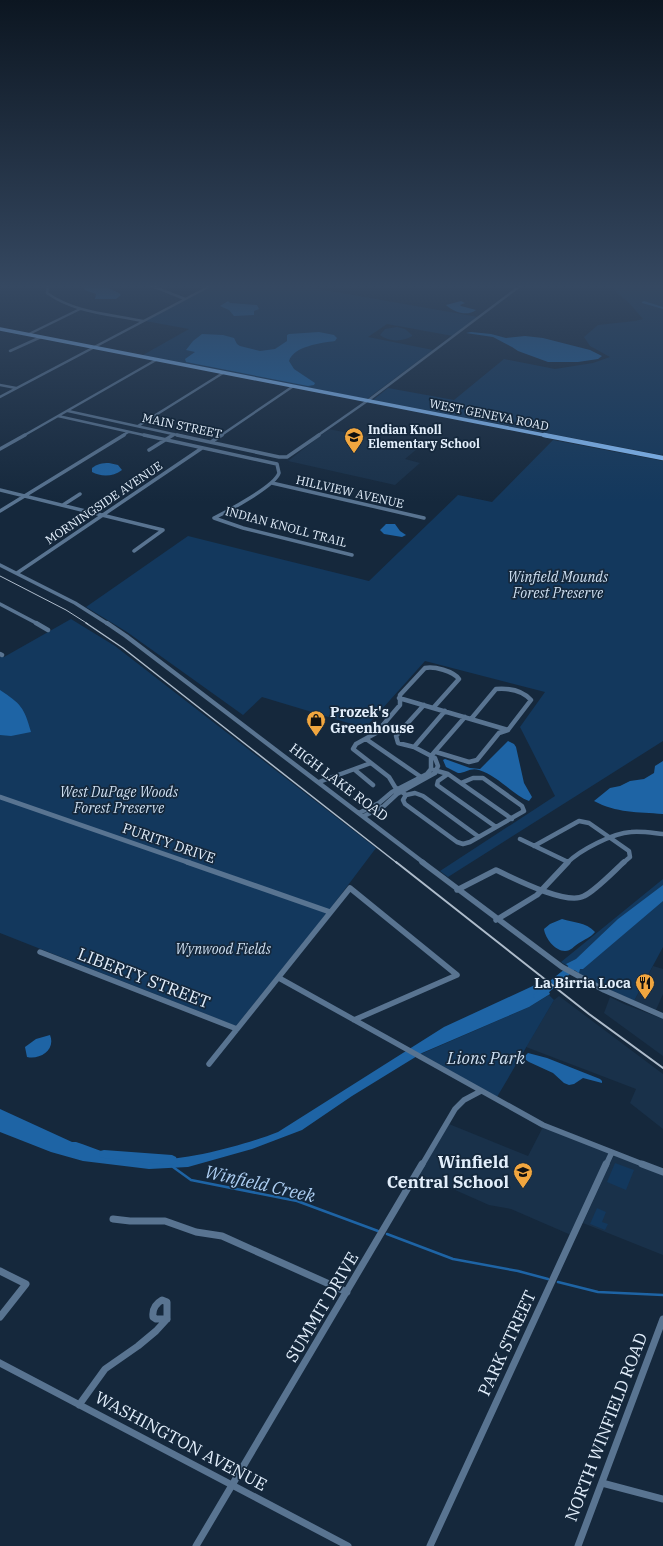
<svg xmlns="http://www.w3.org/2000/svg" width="663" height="1546" font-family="'IBM Plex Serif',serif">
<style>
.built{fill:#19314a}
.green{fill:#13385d}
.water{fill:#1e64a5}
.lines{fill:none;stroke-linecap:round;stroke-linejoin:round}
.stream{stroke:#1e64a5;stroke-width:2.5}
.river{fill:#1e64a5;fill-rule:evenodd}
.minor-far4{stroke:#597491;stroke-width:2.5}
.minor-far3{stroke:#597491;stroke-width:3.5}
.minor-far2{stroke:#597491;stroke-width:4.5}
.minor-far1{stroke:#597491;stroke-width:5.5}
.minor{stroke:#597491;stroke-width:7}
.major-far1{stroke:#88c1fe;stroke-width:3.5}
.major{stroke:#88c1fe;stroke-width:4.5}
.rail-far2{stroke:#aebccb;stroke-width:1}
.rail-far1{stroke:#aebccb;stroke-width:1.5}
.rail{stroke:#aebccb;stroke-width:2}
.labels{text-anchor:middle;stroke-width:3.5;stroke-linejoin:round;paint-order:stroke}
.far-street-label{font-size:12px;fill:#e2eefb;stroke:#15283c}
.far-poi-label{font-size:12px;font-weight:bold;fill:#e2eefb;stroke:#15283c;text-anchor:start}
.park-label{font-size:14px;font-style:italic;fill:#cedff1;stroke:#15283c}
.poi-label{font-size:14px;font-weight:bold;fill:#e2eefb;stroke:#15283c;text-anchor:start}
.street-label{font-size:14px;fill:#e2eefb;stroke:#15283c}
.near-street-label{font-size:17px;fill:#e2eefb;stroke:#15283c}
.near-park-label{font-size:17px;font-style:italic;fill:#cedff1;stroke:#15283c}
.near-poi-label{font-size:17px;font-weight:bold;fill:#e2eefb;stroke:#15283c;text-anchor:end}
.near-water-label{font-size:18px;font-style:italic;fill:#accdf1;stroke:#15283c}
</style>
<rect width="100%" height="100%" fill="#15283c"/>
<path class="built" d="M329 429 418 448 405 459 420 463 395 485 288 461Z
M653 966 663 969V994L656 1010 634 1001Z
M559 996 663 1074V1129L630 1103 636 1089 526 1047 554 1000Z
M610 997 624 1004 663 1019V1056L604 1013Z
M449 1124 528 1156 543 1127 609 1153 571 1235 511 1209 489 1205 419 1174Z
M614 1155 663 1174V1255L583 1223Z"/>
<path class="green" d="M210 286H302L478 317 453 336 387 324 368 337 433 350 367 399 143 355 189 329 145 321Z
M610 286H663V453L662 455 373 400 388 388 454 400 504 359 555 369 593 363 610 357 590 346 584 337 598 325 635 321 643 319 630 304Z
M397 327 405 329 412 335V336C403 342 388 342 380 335L385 329Z
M553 440 663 461V741L448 877 440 871 555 796 520 727 545 692 425 661 365 728 262 697 243 715 127 632 86 607 188 536 369 581 458 495 492 502Z
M71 619 115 646 376 848 327 913 236 1026 0 933V657H4Z
M663 879V947L634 1001 590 980 561 962Z
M549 995 554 1000 497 1097 421 1054 529 1007Z
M615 1163 634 1170 626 1190 607 1182Z
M597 1208 606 1212 602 1222 608 1224 605 1230 590 1224Z"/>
<path class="water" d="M87 286H104L119 293 121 295 116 299H95L96 294 85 290 84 287Z
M228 301 230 303 257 305 259 309 254 311V315L234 316 229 310 220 306Z
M461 301 465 303 460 305 461 306 476 310C467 317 454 312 446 305Z
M319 332 334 335 337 338 335 341C321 343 294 346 289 361L294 369 315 383 314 385 308 386 186 362 185 359 195 352 186 350 193 341 202 334 223 335 234 338 237 344 240 346 260 351 275 349 287 341V335L289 334Z
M471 332 491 334 506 338 525 336 543 338 590 350 602 356 598 359 578 362H548L518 351 512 347 493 337 466 333Z
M109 463 118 465 122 470C113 477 101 477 92 472V468C97 464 102 463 109 463Z
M386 524H395L400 531 406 535 402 537 384 534 380 530Z
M0 690C21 704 24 707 31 732L11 736 0 735Z
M508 741 514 744 516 747 524 783 532 797 529 801C513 795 497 775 479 770 471 767 465 773 458 773L446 767 443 760 445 759 470 768 480 769Z
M663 761V814C638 812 616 813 594 801L610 788 620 786 630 781 644 779 654 773 655 766Z
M663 885V901L583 969H580L579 973 567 965 566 964 576 959 618 919Z
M562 919C574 923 586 922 595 932 590 938 585 939 579 943 574 946 571 951 565 951 555 951 545 938 544 929L550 924Z
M535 985 548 990 550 994 529 1007 422 1053 352 1096 302 1130 252 1149 188 1167 149 1169 83 1161 51 1152 0 1132V1109L72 1142H76C94 1148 112 1156 131 1159 169 1166 243 1146 278 1132L444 1027Z
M50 1035C56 1050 40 1060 27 1057L25 1047 36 1039Z
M528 1053 547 1058 600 1079 602 1081V1083L583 1078 574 1084 569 1085 564 1083 553 1073 529 1062 526 1060 525 1056Z"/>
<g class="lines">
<path class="stream" d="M173 1167 191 1180 297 1201 378 1231
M387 1234 453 1259 518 1271 548 1279
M558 1282 598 1292 663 1295"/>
<path class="river" d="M644 301 663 307V309L642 303V302Z
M574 963 577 964 579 966 577 968 541 999 538 1000 535 999 533 996 535 993 571 964Z
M104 1150 172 1155 176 1157 177 1160 176 1163 172 1165 104 1158 100 1157 99 1154 100 1151Z"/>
<path class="minor-far4" d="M48 286 47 293C75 313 110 314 143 321
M152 286 185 299
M29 334 80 309
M10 351 41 337
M0 385 16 388
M0 397 210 286
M68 411 182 436
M58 416 148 436
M138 426 223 373
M23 436 156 360
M122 436 128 432
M171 436 174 434
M220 436 292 387
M317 436 370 399 520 286"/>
<path class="minor-far3" d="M144 435 277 464 279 473C275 486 228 511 214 518
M177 435 279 457H287L319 435
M211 442 222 435
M0 449 25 435
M149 450 173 435
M272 483 424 518
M0 490 163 530
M63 505 80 494
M0 511 124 435
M214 518 243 528 352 555
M134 551 163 530
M0 565 75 603 108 624
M17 573 202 448
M0 604 38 624"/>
<path class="minor-far2" d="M36 623 48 630
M107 623 126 636 424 863
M0 654 2 655
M399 698 508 730
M424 705 396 736 398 743 414 747 445 711
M366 739 421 777
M436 752 469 762 477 760 499 733 508 730 531 700C522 690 509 688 496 689L471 719
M355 770 373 785
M434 770 448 774 512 819
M448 774 438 781 437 785 496 827
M319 782 371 763
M406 795 395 787 389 777 353 749 356 744 376 733 400 705V695L425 668C434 666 453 671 459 679L434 707
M406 795 403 800 405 804 457 842 463 844 470 842 524 811 522 806 483 778H473L461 783
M406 795 415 793 423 796 479 837
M0 797 190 863
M359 813 379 803 392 792 427 774 431 769V756L465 717
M364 816 384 806 397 794 435 773 438 766 435 758 414 747
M520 839 568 862
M534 846 579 821 589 823 629 851 630 857 623 863
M567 863C580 850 613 833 631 832 642 831 653 833 663 834"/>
<path class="minor-far1" d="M187 862 330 912
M422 862 562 967 604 990 663 1016
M457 890 496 870C513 878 567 906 584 896 595 891 614 871 624 862
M496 920 537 895 568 862
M40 952 237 1029
M279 978 543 1125 645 1165
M209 1064 350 888 457 975 354 1020
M422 1165 455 1109 464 1100 481 1091
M606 1165 612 1152"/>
<path class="minor" d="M642 1164 663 1172
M113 1219 130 1221H165L196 1232 222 1236 347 1292
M0 1271 26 1284 0 1317
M162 1300 167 1302V1319H156L153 1317C152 1309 155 1304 162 1300Z
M0 1363 348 1546
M79 1405 105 1369 138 1346 156 1331 167 1319
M602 1483 663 1499
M196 1546 422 1164
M430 1546 606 1164
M578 1546 663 1319"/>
<path class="major-far1" d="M0 329 549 436"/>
<path class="major" d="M544 435 663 458"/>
<path class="rail-far2" d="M0 576 66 610 88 624"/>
<path class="rail-far1" d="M86 623 123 648 397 863"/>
<path class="rail" d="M396 862 589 1014 663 1068"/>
</g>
<linearGradient id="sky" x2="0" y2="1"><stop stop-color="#0c1621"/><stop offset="0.57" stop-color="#354861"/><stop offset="1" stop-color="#354861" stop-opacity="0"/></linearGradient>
<rect width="663" height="502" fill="url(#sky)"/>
<defs>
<symbol id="school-pin" viewBox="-11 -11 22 30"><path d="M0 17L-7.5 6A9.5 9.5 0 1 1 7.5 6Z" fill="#f1a63f" stroke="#15283c"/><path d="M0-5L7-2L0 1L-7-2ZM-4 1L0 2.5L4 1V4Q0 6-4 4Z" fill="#111"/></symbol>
<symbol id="shop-pin" viewBox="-11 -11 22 30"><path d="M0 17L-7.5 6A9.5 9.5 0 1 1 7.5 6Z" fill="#f1a63f" stroke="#15283c"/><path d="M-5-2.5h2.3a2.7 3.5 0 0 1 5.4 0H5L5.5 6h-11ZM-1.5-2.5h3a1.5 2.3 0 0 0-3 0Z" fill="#111"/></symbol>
<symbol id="restaurant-pin" viewBox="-11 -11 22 30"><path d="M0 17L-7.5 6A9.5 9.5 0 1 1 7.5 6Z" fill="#f1a63f" stroke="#15283c"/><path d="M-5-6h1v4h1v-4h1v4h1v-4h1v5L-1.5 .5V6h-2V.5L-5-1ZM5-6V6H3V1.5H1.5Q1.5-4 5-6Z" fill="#111"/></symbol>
</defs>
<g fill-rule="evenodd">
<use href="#school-pin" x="343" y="426" width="22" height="30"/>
<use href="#shop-pin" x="305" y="709" width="22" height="30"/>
<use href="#restaurant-pin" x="634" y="972" width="22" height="30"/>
<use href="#school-pin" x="512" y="1161" width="22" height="30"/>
</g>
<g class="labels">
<g class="far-street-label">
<text transform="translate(489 415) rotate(11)" y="4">WEST GENEVA ROAD</text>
<text transform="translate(182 426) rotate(12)" y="4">MAIN STREET</text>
<text transform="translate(350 492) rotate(13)" y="4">HILLVIEW AVENUE</text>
<text transform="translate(104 503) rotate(-34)" y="4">MORNINGSIDE AVENUE</text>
<text transform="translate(286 527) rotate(15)" y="4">INDIAN KNOLL TRAIL</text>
</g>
<g class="far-poi-label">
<text x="368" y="434">Indian Knoll<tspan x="368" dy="14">Elementary School</tspan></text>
</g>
<g class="park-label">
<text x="558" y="582">Winfield Mounds<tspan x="558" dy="16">Forest Preserve</tspan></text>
<text x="119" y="797">West DuPage Woods<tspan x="119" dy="16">Forest Preserve</tspan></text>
<text x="223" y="954">Wynwood Fields</text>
</g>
<g class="poi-label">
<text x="330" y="717">Prozek's<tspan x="330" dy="16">Greenhouse</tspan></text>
<text x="631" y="988" text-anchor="end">La Birria Loca</text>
</g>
<g class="street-label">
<text transform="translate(339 782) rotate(37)" y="5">HIGH LAKE ROAD</text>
<text transform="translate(169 843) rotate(19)" y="5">PURITY DRIVE</text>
</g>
<g class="near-street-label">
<text transform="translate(144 978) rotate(21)" y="6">LIBERTY STREET</text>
<text transform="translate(322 1307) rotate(-59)" y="6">SUMMIT DRIVE</text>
<text transform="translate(507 1343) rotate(-65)" y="6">PARK STREET</text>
<text transform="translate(606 1427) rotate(-69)" y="6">NORTH WINFIELD ROAD</text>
<text transform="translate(181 1441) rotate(28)" y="6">WASHINGTON AVENUE</text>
</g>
<g class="near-park-label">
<text x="486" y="1064">Lions Park</text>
</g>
<g class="near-poi-label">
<text x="509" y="1168">Winfield<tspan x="509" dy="20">Central School</tspan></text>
</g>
<g class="near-water-label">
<text transform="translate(260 1184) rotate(13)" y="6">Winfield Creek</text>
</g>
</g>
</svg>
